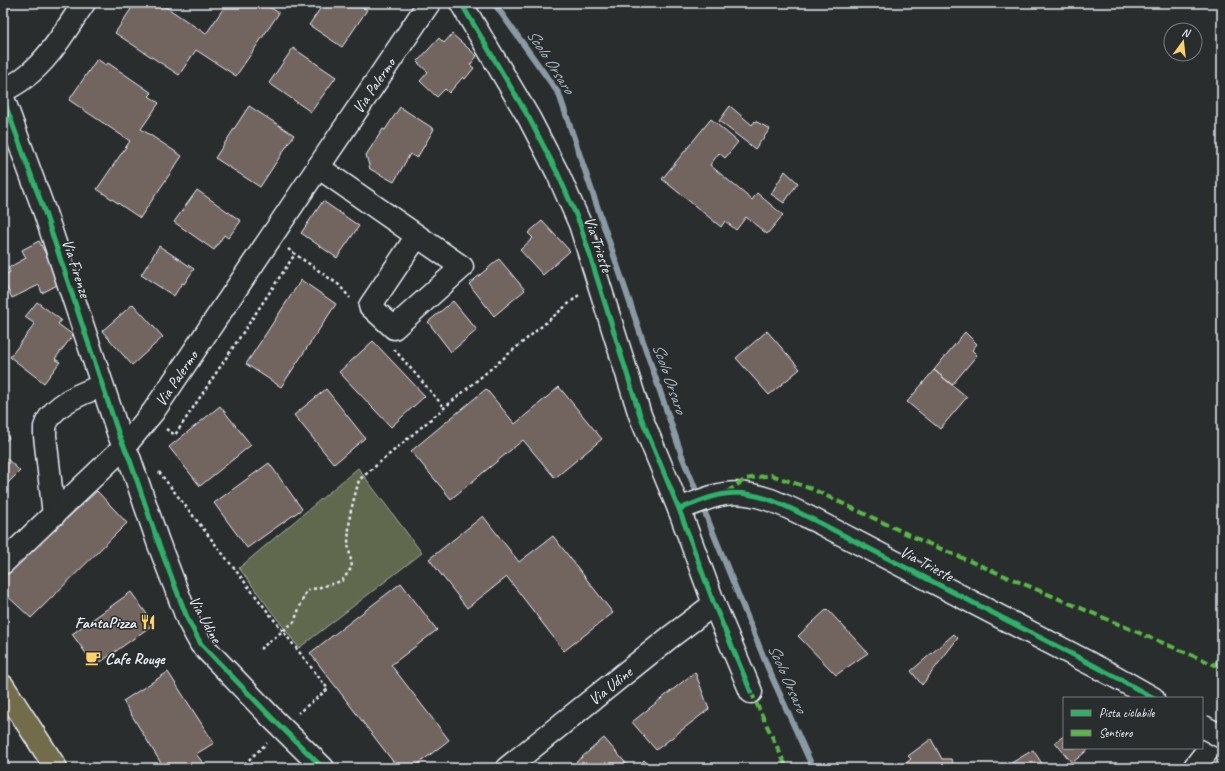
<svg xmlns="http://www.w3.org/2000/svg" width="1225" height="771" font-family="Caveat,sans-serif">
<style>
.green{fill:#61684e;stroke:#a4aca3}
.lines{fill:none;stroke-linecap:round;stroke-linejoin:round}
.stream{stroke:#8a9aa5;stroke-width:6}
.building{fill:#72655f;stroke:#e8f1f8}
.minor-casing{stroke:#e8f1f8;stroke-width:25}
.major-casing{stroke:#e8f1f8;stroke-width:25}
.path{stroke:#e8f1f8;stroke-width:2.5;stroke-dasharray:3 3;stroke-linecap:butt}
.minor{stroke:#2a2d2e;stroke-width:22}
.major{stroke:#736c4b;stroke-width:22}
.minor-bridge-casing{stroke:#e8f1f8;stroke-width:25;stroke-linecap:butt}
.minor-bridge{stroke:#2a2d2e;stroke-width:22}
.quiet{stroke:#58b947;stroke-width:4;stroke-dasharray:8 4;stroke-linecap:butt}
.cycleway-casing{stroke:#2a2d2e;stroke-width:8}
.cycleway{stroke:#2db169;stroke-width:5}
.labels{text-anchor:middle;stroke-width:3;stroke-linejoin:round;paint-order:stroke}
.street-label{font-size:16px;fill:#e8f1f8;stroke:#2a2d2e}
.poi-label{font-size:16px;font-weight:bold;fill:#e8f1f8;stroke:#2a2d2e;text-anchor:end}
.water-label{font-size:17px;font-style:italic;fill:#a9b7c1;stroke:#2a2d2e}
</style>
<rect width="100%" height="100%" fill="#2a2d2e"/>
<filter id="ink" filterUnits="userSpaceOnUse"><feTurbulence type="fractalNoise" baseFrequency=".025" numOctaves="2"/><feDisplacementMap in="SourceGraphic" scale="8" xChannelSelector="R" yChannelSelector="G"/><feConvolveMatrix kernelMatrix="1 2 1 2 8 2 1 2 1" color-interpolation-filters="sRGB"/></filter>
<g filter="url(#ink)">
<path class="green" d="M358 468 422 553 299 648 239 568Z"/>
<g class="lines">
<path class="stream" d="M494 3 559 94 682 456 768 668 813 768"/>
</g>
<path class="building" d="M135 3H160L206 34 227 3H263L279 13 236 76 196 50 179 75 115 33Z
M324 3H357L367 10 342 47 309 25Z
M452 34 477 56 470 65 474 68 465 79 463 77 449 93 445 89 437 97 420 81 428 72 417 62 439 38 444 43Z
M293 48 336 77 311 112 269 83Z
M97 59 106 65 108 63 152 93 149 96 159 103 141 129 182 156 140 218 97 189 130 141 69 100Z
M249 106 294 135 260 187 215 158Z
M730 106 752 125 755 121 770 129 755 149 719 121Z
M400 107 434 129 417 158 410 154 394 182 370 169 366 155 383 129 385 130Z
M711 119 738 142 725 158 719 153 710 165 752 200 757 193 783 215 767 234 746 217 736 230 725 221 721 227 662 179Z
M785 171 798 183 784 203 771 194Z
M197 190 241 221 228 238 224 235 214 250 174 222Z
M323 201 359 226 337 258 301 233Z
M542 221 570 251 543 275 520 250 533 238 528 233Z
M39 241 61 283 42 293 39 285 12 298 3 280V276L10 272 8 268 26 258 22 250Z
M159 246 194 269 184 284 182 283 174 296 141 275Z
M499 259 525 290 494 316 469 284Z
M301 280 336 304 281 387 246 364Z
M453 301 477 330 451 352 428 322Z
M37 302 61 320 58 324 73 335 55 359 60 362 44 383 10 357 35 324 25 317Z
M133 304 163 337 132 365 102 331Z
M767 331 800 369 769 395 736 358Z
M965 332 977 344 972 350 977 355 952 385 934 370Z
M373 341 425 396 391 427 339 372Z
M934 370 967 397 940 429 907 402Z
M559 387 602 439 555 478 523 440 451 499 411 451 486 389 515 424Z
M326 389 365 438 334 464 294 415Z
M220 406 251 445 200 486 169 447Z
M3 432 9 438 3 443Z
M3 455 20 471 3 488Z
M269 463 302 509 247 548 214 503Z
M97 491 127 523 31 618 3 592V577Z
M483 516 519 562 553 536 613 613 564 651 507 577 467 608 429 559Z
M401 583 437 630 391 665 449 740 413 768H398L310 653Z
M131 592 154 624 95 666 72 634Z
M827 609 868 653 836 675 798 636Z
M954 634 958 638 922 685 911 671Z
M168 672 214 743 196 754 204 764 200 768H164L123 701Z
M695 672 709 709 656 750 632 722Z
M1064 736V748H1090L1072 763 1055 742Z
M604 738 630 768H578L574 764Z
M931 739 942 759H951L955 768H900L911 759 908 756Z
M1033 750 1045 768H1003Z
M644 760 651 768H636Z"/>
<g class="lines">
<defs>
<g id="minor">
<path d="M461 3 529 118 558 174 580 224 640 415 679 509 714 604 751 692"/>
<path d="M3 91C10 87 18 83 24 78 50 59 66 29 84 3"/>
<path d="M3 98 45 213 119 435 130 460 158 542 188 620 201 644 272 718 323 768"/>
<path d="M318 167 462 267 394 328 370 306 417 236"/>
<path d="M679 509C694 504 709 496 725 494 758 489 791 509 820 523L1116 677 1153 698"/>
<path d="M54 515 45 436C45 433 45 430 45 427 51 405 84 392 102 386"/>
<path id="s1" d="M3 563 124 447 153 412 429 3"/>
<path id="s2" d="M507 768 669 638 714 604"/>
<path d="M1194 768 1222 732"/>
</g>
<path id="major" d="M3 686 56 768"/>
</defs>
<use href="#minor" class="minor-casing"/>
<use href="#major" class="major-casing"/>
<path class="path" d="M288 249 339 285 350 298
M394 349 444 407
M166 429 175 435 295 254
M159 472 328 689 298 713
M260 649 294 622 306 591 342 581 352 567 348 543 350 514 359 480 444 408 579 295
M240 768 267 743"/>
<use href="#minor" class="minor"/>
<use href="#major" class="major"/>
<defs>
<path id="minor-bridge" d="M1202 726 1222 737"/>
</defs>
<use href="#minor-bridge" class="minor-bridge-casing"/>
<use href="#minor-bridge" class="minor-bridge"/>
<path class="quiet" d="M727 492 746 479 771 475 812 489 920 540 1215 665 1222 653
M751 692 787 768"/>
<defs>
<path id="cycleway" d="M461 3 529 118 558 174 580 224 640 415 679 509 714 604 751 692
M3 98 45 213 119 435 130 460 158 542 188 620 201 644 272 718 323 768
M679 509C694 504 709 496 725 494 758 489 791 509 820 523L1116 677 1153 698"/>
</defs>
<use href="#cycleway" class="cycleway-casing"/>
<use href="#cycleway" class="cycleway"/>
</g>
</g>
<defs>
<symbol id="restaurant-bare" viewBox="-9 -9 18 18"><path d="M-5-6h1v4h1v-4h1v4h1v-4h1v5L-1.5 .5V6h-2V.5L-5-1ZM5-6V6H3V1.5H1.5Q1.5-4 5-6Z" fill="#ffd166" stroke="#2a2d2e" stroke-width="2.5" paint-order="stroke"/></symbol>
<symbol id="cafe-bare" viewBox="-9 -9 18 18"><path d="M-5.5-4.5H6V0H3Q3 3.5 0 3.5H-2.5Q-5.5 3.5-5.5 0ZM3-3.2v2h1.7v-2ZM-6 4.5H4V6H-6Z" fill="#ffd166" stroke="#2a2d2e" stroke-width="2.5" paint-order="stroke"/></symbol>
</defs>
<g fill-rule="evenodd">
<use href="#restaurant-bare" x="137" y="611" width="22" height="22"/>
<use href="#cafe-bare" x="82" y="647" width="22" height="22"/>
</g>
<g class="labels">
<g class="street-label">
<text dy="6" stroke="none"><textPath href="#s1" startOffset="607">Via Palermo</textPath></text>
<text transform="translate(599 244) rotate(71)" y="6">Via Trieste</text>
<text transform="translate(77 268) rotate(72)" y="6">Via Firenze</text>
<text dy="6" stroke="none"><textPath href="#s1" startOffset="254">Via Palermo</textPath></text>
<text transform="translate(927 563) rotate(28)" y="6">Via Trieste</text>
<text transform="translate(206 619) rotate(61)" y="6">Via Udine</text>
<text dy="6" stroke="none"><textPath href="#s2" startOffset="132">Via Udine</textPath></text>
</g>
<g class="poi-label">
<text x="136" y="628">FantaPizza</text>
<text x="105" y="664" text-anchor="start">Cafe Rouge</text>
</g>
<g class="water-label">
<text transform="translate(551 61) rotate(57)" y="6">Scolo Orsaro</text>
<text transform="translate(670 378) rotate(71)" y="6">Scolo Orsaro</text>
<text transform="translate(788 678) rotate(66)" y="6">Scolo Orsaro</text>
</g>
</g>
<rect width="1225" height="771" fill="none" stroke="#2a2d2e" stroke-width="16"/>
<rect x="8" y="8" width="1209" height="755" fill="none" stroke="#e8f1f8" stroke-width="1.5" filter="url(#ink)"/>
<rect x="1063" y="697" width="140" height="52" fill="#2a2d2e" stroke="#767b7f"/>
<rect x="1071" y="710" width="20" height="6" fill="#2db169" stroke="#767b7f"/>
<text x="1099" y="717" font-size="12" fill="#e8f1f8">Pista ciclabile</text>
<rect x="1071" y="730" width="20" height="6" fill="#58b947" stroke="#767b7f"/>
<text x="1099" y="737" font-size="12" fill="#e8f1f8">Sentiero</text>
<g transform="translate(1183 42) rotate(15)"><circle r="19" fill="#2a2d2e" stroke="#767b7f"/>
<path d="M0-3L7 15L0 10L-7 15Z" fill="#ffd166"/>
<text y="-6" font-size="11" font-weight="bold" text-anchor="middle" fill="#e8f1f8">N</text>
</g>
</svg>
